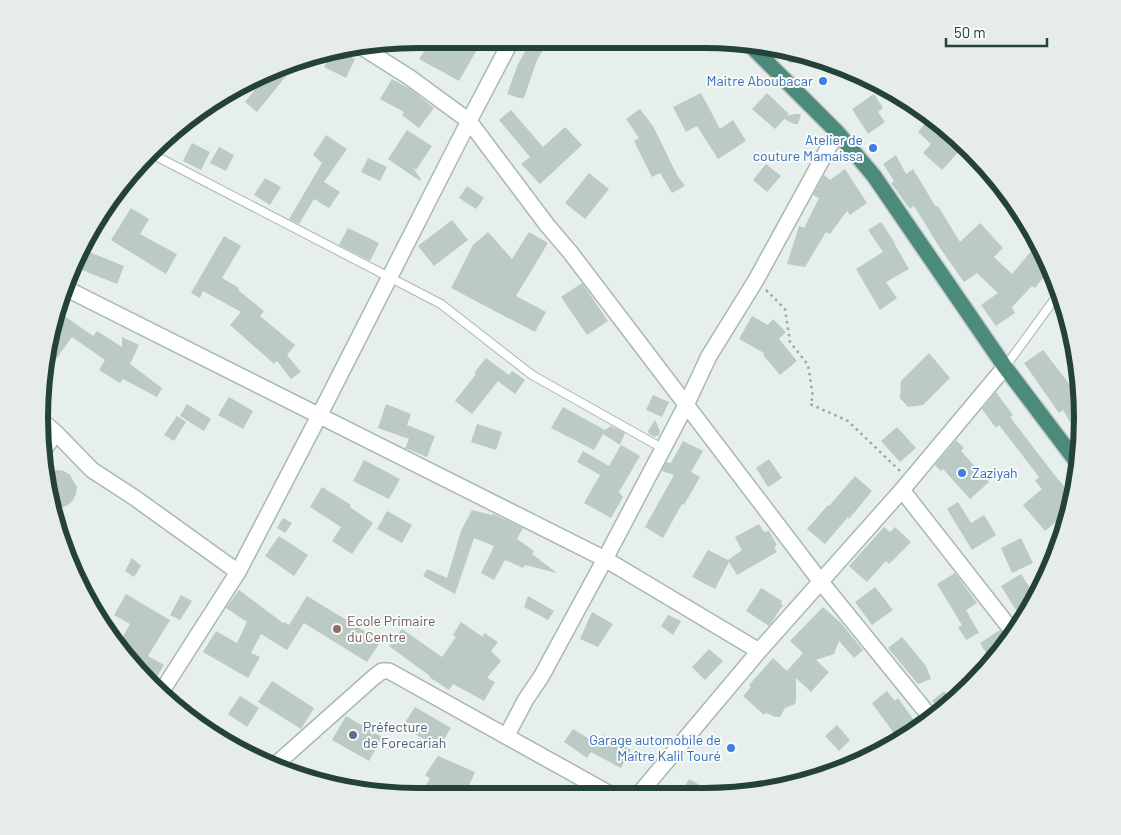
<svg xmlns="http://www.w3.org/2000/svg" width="1121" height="835" font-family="Barlow,sans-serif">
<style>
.building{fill:#bbcac4}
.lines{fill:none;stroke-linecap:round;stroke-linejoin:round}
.service-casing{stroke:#a8b8b2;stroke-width:10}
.minor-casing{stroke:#a8b8b2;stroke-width:18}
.trunk-casing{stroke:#c2cac8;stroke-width:18}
.path{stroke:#86b3a5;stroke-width:2.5;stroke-dasharray:2.5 4;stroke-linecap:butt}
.service{stroke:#fff;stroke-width:8}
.minor{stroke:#fff;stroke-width:15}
.trunk{stroke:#4c8a7c;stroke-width:15}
.shop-dot{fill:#3f7fe0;stroke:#f7fbf9;stroke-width:2}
.education-dot{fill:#8d6e63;stroke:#f7fbf9;stroke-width:2}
.service-dot{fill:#5c6f8a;stroke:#f7fbf9;stroke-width:2}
.labels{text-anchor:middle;stroke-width:4;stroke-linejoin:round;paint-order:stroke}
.shop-label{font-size:14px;fill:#366cbe;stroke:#f7fbf9;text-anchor:end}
.education-label{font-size:14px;fill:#785e54;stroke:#f7fbf9;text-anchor:start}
.service-label{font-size:14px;fill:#4e5e75;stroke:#f7fbf9;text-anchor:start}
.rim{fill:none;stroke:#24423a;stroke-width:6}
</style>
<rect width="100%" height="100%" fill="#e6efeb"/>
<path class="building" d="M454 39H483L459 81 419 59 431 41 448 51Z
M532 39H550L537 60 524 98H519L507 94 518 64Z
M337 49 355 59 346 78 324 67 333 50Z
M791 51 800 58 793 63H790L784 58Z
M299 60 257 112 245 102 268 73Z
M392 79 410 89 434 108 419 128 402 115 404 112 380 99Z
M701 93 720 129 733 120 746 141 718 159 697 126 686 132 673 107Z
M767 93 789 114 787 116 794 114H801L798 124H794L784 119 775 129 752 109Z
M874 94 883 108 878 112 885 122 868 134 852 109Z
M640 109 653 126 677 175 685 186 672 193 660 173 652 177 634 141 639 138 626 119Z
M511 110 543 147 565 127 582 145 540 184 521 164 530 157 499 120Z
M926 122 940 134 942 132 947 137 949 136 962 148 942 170 923 153 931 144 918 132Z
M407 130 432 146 416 170 412 167 421 179 420 181 388 159Z
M326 135 347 149 324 182 340 192 329 208 314 199 299 224 289 219 322 163 313 155Z
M192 143 210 152 201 170 183 161Z
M219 147 234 155 226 171 210 163Z
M896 155 906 174 913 169 936 207 938 206 960 242 980 223 1003 248 994 257 1012 274 1032 250 1048 263 1050 269 1035 288 1032 286 1012 307 1015 313 996 326 981 305 998 293 977 273 964 282 940 248 914 206 910 209 891 183 894 181 883 164Z
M368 158 387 167 380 181 361 172Z
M766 164 781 176 767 192 753 180Z
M845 169 867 203 850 215 847 211 830 234 826 232 805 267 787 264 799 226 804 228 819 198 813 195 824 175 830 180Z
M589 173 609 189 585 219 565 203Z
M265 178 281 187 270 205 254 195Z
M467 186 484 198 476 209 459 198Z
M131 208 149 219 140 234 177 254 166 274 111 240Z
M452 220 468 240 434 266 418 246Z
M881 222 895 243H894L909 269 886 282 897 298 880 310 856 269 883 252 868 230Z
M348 228 379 243 370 261 339 245Z
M488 232 512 259 529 232 548 243 516 296 546 312 535 332 451 288 473 245Z
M224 236 241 246 222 278 239 288 238 290 264 311 260 316 295 345 287 355 301 372 291 379 277 361 274 364 230 325 241 312 203 291 200 298 191 293Z
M89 252 124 266 117 284 82 270Z
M582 283 608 321 587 335 561 297Z
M63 315 93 336 97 331 122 347V337L139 345 130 364 162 388 157 397 123 379 120 383 99 370 105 360 72 337 44 376 46 344 49 334Z
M752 316 768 325 773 319 786 332 779 339 797 361 780 375 763 355 764 353 739 339Z
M1043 350 1071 386 1079 380 1081 393 1080 439 1063 410 1059 413 1024 363Z
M929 353 950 378 923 405 908 407 900 398 901 381Z
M486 358 509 375 512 371 525 380 515 394 498 381 472 414 455 401 476 374 474 373Z
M996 392 1013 415 1010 417 1056 477 1072 495 1069 511 1045 531 1023 505 1042 489 1035 481 1039 477 999 425 996 428 982 409Z
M653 395 669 402 662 417 646 410Z
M229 397 253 411 243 429 218 415Z
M187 404 211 419 204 431 180 416Z
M386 404 411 414 407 425 435 436 427 457 405 448 409 439 378 428Z
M563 407 605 430 611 426 625 433 620 445 603 434 594 450 551 428Z
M177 416 186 422 174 441 164 435Z
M655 420 660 431 659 435 654 437 649 434 648 431Z
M477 424 502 432 496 450 471 442Z
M897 427 916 448 900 462 881 441Z
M956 440 964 448 961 451 989 482 970 499 943 469 941 471 935 465Z
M683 441 703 451 691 472 700 477 684 505 682 504 663 538 645 527 674 475 662 471 666 462 671 463Z
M621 445 640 456 619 492 623 497 611 518 584 503 600 475 577 462 583 451 609 466Z
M769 459 782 478 768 487 756 468Z
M364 460 400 479 389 499 353 481Z
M57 470 64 471 70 475 77 487 76 494 73 500 68 505 61 508H53L46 473Z
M855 476 872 491 849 519 848 517 825 544 807 529 828 505 829 506Z
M322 487 351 505 350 507 373 523 352 554 332 541 341 527 310 507Z
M958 502 971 523 984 515 996 535 972 550 947 509Z
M472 510 492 515 493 514 523 528 517 539 534 551 532 554 557 573 525 565 523 568 505 560 494 580 481 573 494 546 474 538 455 594 423 576 427 569 447 578 461 531Z
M387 511 412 525 402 543 377 529Z
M283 518 292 523 285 533 277 528Z
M759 524 764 532 769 531 777 545 774 547 777 552 737 575 729 562 715 589 692 577 708 550 728 560 742 550 735 537Z
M884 527 890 532 895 527 911 542 889 564 886 561 867 582 849 566Z
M279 536 308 555 294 576 265 556Z
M1021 538 1033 563 1012 573 1001 548Z
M132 558 141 566 134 577 125 571Z
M955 573 977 603 966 610 979 633 966 640 958 627 962 625 937 584Z
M1021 574 1036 597 1031 607 1022 620 1001 586Z
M875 587 893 610 872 625 855 602Z
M761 588 782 601 781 604 783 605 769 626 746 611Z
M239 590 283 623 284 622 289 625 307 596 381 641 367 662 304 623 287 650 261 634 251 653 260 657 248 678 203 652 216 631 237 643 247 622 226 608Z
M126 594 170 620 148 656 164 665 152 685 117 647 130 624 114 615Z
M181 595 192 601 180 620 170 615Z
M528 596 554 611 548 620 524 607Z
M823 607 841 623 863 650 854 658 839 641 834 654 816 660 829 672 811 692 796 678V701L795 704 785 708 780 717H776L766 713 764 715 743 696 751 687 749 685 773 658 787 671 803 653 790 641Z
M592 612 613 624 598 647 580 639Z
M668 615 681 621 673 635 661 626Z
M461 622 483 637 484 633 498 642 491 651 501 661 487 678 495 682 484 701 453 684 449 690 429 677 430 676 389 646 402 629 442 657 456 637 453 635Z
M1000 630 1008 640 993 660 990 655 988 656 980 643Z
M902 637 926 666 931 679 918 684 888 648Z
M709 649 723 661 705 680 692 667Z
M272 681 314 708 301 729 258 702Z
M887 691 895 701 898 698 919 727 898 739 872 703Z
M944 691 951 700 940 710 932 701Z
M240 696 259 708 247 727 228 714Z
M415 707 451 728 439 747 402 727Z
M346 716 382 737 369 761 332 740Z
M837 725 850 740 839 751 825 736Z
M573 729 599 745 604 735 631 750 621 768 591 752 587 758 564 742Z
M438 756 475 772 465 795H421L430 778 425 775Z
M689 779 714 793H681Z"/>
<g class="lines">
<defs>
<path id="service" d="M148 152 441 304 532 375 662 448
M1005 367 1059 293"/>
<path id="minor" d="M360 46 409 77 469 121 547 225 570 252 821 582 932 719
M65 288 605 559 759 651
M41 420 56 433 92 470 135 498 238 572
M42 452 56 433
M902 490 1013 632
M160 694 238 572 319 416 469 121 512 39
M507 735 526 699 541 677 605 559 686 405 709 356 756 280 837 132
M274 766 374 677 382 671H389L610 794
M639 794 759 651 902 490 1005 367"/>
<path id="trunk" d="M748 43 837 132 874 176 1005 367 1079 465"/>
</defs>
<use href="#service" class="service-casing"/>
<use href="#minor" class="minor-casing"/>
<use href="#trunk" class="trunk-casing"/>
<path class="path" d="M103 214 110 210
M766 290 785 309 790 342 808 365 813 397 810 404 848 421 901 472"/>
<use href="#service" class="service"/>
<use href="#minor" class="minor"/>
<use href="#trunk" class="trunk"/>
</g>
<g class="shop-dot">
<circle cx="823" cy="81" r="5"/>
<circle cx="873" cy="148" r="5"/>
<circle cx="962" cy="473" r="5"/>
<circle cx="731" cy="748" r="5"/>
</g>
<circle class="education-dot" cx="337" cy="629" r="5"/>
<circle class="service-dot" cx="353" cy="735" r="5"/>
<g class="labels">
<g class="shop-label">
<text x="813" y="86">Maitre Aboubacar</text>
<text x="863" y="145">Atelier de<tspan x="863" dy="16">couture Mamaissa</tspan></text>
<text x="972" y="478" text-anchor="start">Zaziyah</text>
<text x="721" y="745">Garage automobile de<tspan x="721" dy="16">Maître Kalil Touré</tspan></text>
</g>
<g class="education-label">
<text x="347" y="626">Ecole Primaire<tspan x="347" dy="16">du Centre</tspan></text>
</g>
<g class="service-label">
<text x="363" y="732">Préfecture<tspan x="363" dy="16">de Forecariah</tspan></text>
</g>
</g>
<path d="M0 0H1121V835H0ZM418 48H704A370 370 0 0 1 1074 418V418A370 370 0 0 1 704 788H418A370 370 0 0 1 48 418V418A370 370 0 0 1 418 48Z" fill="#e6ecea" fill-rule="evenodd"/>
<path class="rim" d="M418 48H704A370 370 0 0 1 1074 418V418A370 370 0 0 1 704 788H418A370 370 0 0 1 48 418V418A370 370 0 0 1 418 48Z"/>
<path d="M946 38v8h101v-8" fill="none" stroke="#24423a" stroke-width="2.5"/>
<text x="954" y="38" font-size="15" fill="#24423a" stroke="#f7fbf9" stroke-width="4" paint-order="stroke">50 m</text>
</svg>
